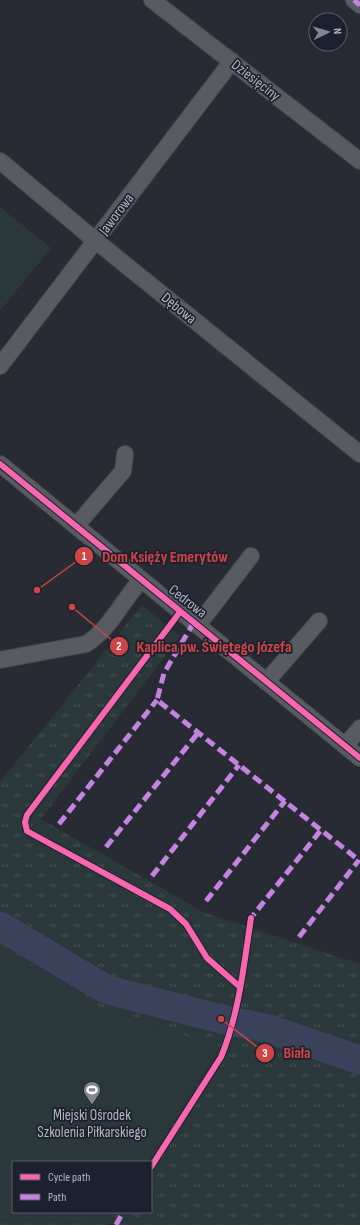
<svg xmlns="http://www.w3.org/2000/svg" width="360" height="1225" font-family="'Sofia Sans Condensed',sans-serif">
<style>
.grass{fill:url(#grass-tufts)}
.garden{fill:#2a373b}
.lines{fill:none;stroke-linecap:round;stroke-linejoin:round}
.river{stroke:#3a435b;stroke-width:29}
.minor-casing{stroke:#46484e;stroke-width:18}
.minor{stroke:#585b62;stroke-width:16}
.quiet{stroke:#c483df;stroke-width:5;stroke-dasharray:10 5;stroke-linecap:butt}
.cycleway-casing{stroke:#1d212d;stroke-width:8}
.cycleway{stroke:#f766af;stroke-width:6}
.labels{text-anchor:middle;stroke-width:3.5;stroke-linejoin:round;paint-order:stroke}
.street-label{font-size:15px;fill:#b3b7c4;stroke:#1d212d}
.poi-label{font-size:15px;fill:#b3b7c4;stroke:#1d212d}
.leader{fill:none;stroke:#cf4547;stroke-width:1.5}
.callout-dot{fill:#cf4547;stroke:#1d212d;stroke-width:1.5}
.mark-label{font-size:12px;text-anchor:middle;font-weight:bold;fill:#fff}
.callout-label{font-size:16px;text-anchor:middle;font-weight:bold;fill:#cf4547;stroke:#1d212d;stroke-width:3.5;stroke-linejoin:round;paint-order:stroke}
</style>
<defs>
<pattern id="grass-tufts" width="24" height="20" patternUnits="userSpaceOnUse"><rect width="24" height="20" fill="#2a373b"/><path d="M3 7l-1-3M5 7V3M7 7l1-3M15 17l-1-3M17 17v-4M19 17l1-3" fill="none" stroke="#465256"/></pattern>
</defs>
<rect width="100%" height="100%" fill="#282b33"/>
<path class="grass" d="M142 605 180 636 41 819 203 912 360 964V1225H114L110 1223 109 1225H0V1219L110 1223 117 1212H151V1162H148L220 1048 92 1006 0 944V782Z"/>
<path class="garden" d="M0 207 51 248 0 311Z
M0 944 93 1006 220 1047 148 1162H13V1212H117L110 1223 0 1219Z"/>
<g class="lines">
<path class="river" d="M0 926 102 987 112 991 221 1019 269 1029 360 1060"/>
<defs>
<path id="minor" d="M152 0 360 161
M354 0 360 5
M0 161 96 241 360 454
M0 366 232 61
M0 464 360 758
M76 526 123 471 125 454
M198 625 251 556
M0 660 86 644C109 630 123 600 141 580
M266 682 319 621
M345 746 360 728"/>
</defs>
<use href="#minor" class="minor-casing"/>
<use href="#minor" class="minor"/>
<path class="quiet" d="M354 0 360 5
M194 622 164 673 157 700 360 861
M59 824 157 700
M106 847 198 733
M152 876 239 765
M206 901 285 801
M251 922V918L321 830
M299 937 359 860
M116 1225 123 1212"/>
<defs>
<path id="cycleway" d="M0 464 360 758
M180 612 27 815 25 822 27 831 36 836 170 909 186 924 207 958 240 987
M151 1167 221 1057C239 1014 244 964 251 918"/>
</defs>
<use href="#cycleway" class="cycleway-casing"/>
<use href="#cycleway" class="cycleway"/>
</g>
<defs>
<symbol id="stadium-pin" viewBox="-11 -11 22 30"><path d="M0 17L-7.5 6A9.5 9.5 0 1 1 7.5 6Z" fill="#828691" stroke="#1d212d"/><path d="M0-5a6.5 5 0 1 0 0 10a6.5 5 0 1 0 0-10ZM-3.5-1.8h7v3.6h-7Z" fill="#fff"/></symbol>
</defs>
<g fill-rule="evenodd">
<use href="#stadium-pin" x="82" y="1080" width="20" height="27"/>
</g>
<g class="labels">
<g class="street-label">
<text transform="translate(256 80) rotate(38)" y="5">Dziesięciny</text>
<text transform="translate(116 214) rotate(-53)" y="5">Jaworowa</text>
<text transform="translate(179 308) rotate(39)" y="5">Dębowa</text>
<text transform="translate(188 601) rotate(38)" y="5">Cedrowa</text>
</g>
<g class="poi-label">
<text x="92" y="1120">Miejski Ośrodek<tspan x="92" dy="17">Szkolenia Piłkarskiego</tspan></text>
</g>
</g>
<path class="leader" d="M37 590L84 556M72 607L119 646M221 1019L265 1053"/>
<g class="callout-dot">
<circle cx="37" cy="590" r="4"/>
<circle cx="72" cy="607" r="4"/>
<circle cx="221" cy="1019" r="4"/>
<circle cx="84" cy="556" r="10"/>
<circle cx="119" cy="646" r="10"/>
<circle cx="265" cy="1053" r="10"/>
</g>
<g class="mark-label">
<text x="84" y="560">1</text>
<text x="119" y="650">2</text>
<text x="265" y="1057">3</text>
</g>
<g class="callout-label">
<text x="165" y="562">Dom Księży Emerytów</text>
<text x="214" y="652">Kaplica pw. Świętego Józefa</text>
<text x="297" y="1058">Biała</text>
</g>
<rect x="12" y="1161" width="140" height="52" fill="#1d212d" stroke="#595d69"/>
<rect x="20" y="1174" width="20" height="6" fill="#f766af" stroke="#595d69"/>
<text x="48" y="1181" font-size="12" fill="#b3b7c4">Cycle path</text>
<rect x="20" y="1194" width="20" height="6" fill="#c483df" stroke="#595d69"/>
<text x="48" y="1201" font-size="12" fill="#b3b7c4">Path</text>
<g transform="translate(328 32) rotate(85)"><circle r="19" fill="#1d212d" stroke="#595d69"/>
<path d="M0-3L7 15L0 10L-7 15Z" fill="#828691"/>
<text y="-6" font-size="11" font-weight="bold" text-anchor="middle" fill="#b3b7c4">N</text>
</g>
</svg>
